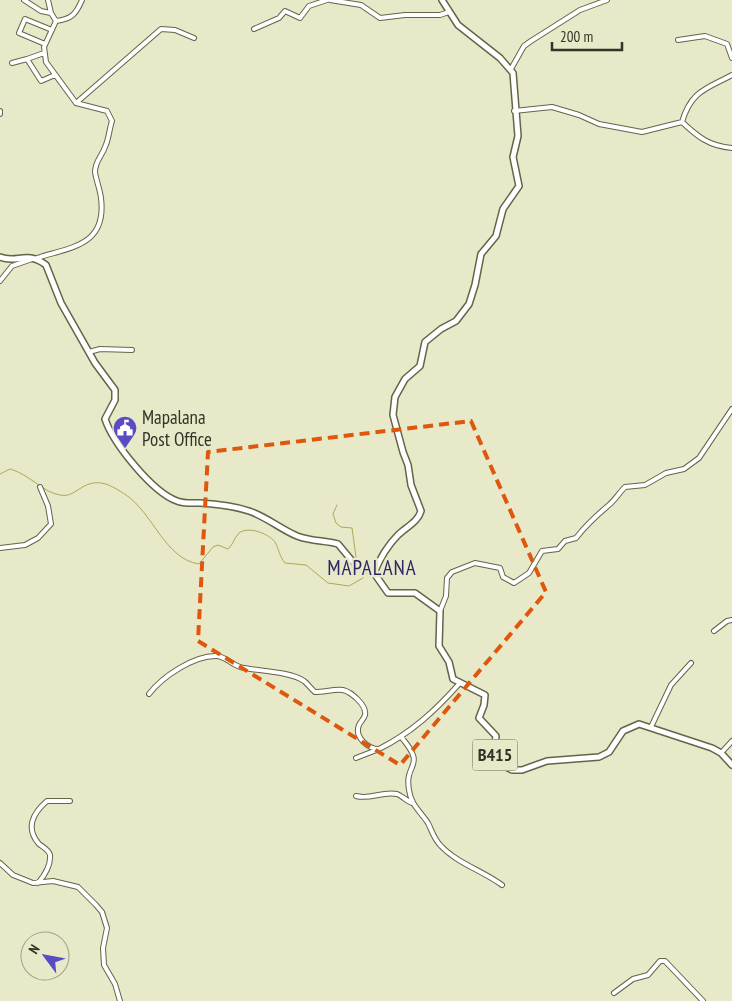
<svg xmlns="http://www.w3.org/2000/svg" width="732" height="1001" font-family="'PT Sans Narrow',sans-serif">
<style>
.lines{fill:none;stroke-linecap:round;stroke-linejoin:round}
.stream{stroke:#aaaa58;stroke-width:1}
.minor-casing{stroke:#646448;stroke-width:6}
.major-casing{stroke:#646448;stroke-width:8}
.minor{stroke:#fff;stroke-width:4}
.major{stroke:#fff;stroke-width:5}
.marked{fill:none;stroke:#df570d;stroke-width:4;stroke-dasharray:10 6;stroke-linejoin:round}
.labels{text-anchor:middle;stroke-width:5;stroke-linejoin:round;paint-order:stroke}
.shield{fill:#e8e9c8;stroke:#696a57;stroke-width:1}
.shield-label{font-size:18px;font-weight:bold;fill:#333327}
.poi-label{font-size:19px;fill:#333327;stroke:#e8e9c8;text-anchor:start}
.quarter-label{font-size:21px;letter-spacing:1px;fill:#2c2762;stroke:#e8e9c8}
</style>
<rect width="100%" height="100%" fill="#e8e9c8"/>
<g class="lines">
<path class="stream" d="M0 474 10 469C29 474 44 493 60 495 69 497 74 492 81 488 98 477 111 485 126 495 153 513 165 559 199 564L213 547 218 545 228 549C233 545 234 538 239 533 248 526 268 533 275 542 279 549 279 556 285 563L306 565 328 583 349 586 363 578 365 570
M337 505 333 514 336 523 341 527 352 528 356 557 364 566"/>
<defs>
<path id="minor" d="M24 0 41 11 51 13 56 21
M48 0 51 13
M330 0 361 5 380 18 405 15H440L449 12
M56 21C72 19 76 14 82 0
M254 29 279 18 285 11 300 18 309 6 327 0
M678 40 705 36 727 44 732 58
M45 44 19 33 25 19 52 30
M44 53 27 59 41 81 55 75
M12 63 27 59
M511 69 524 46 531 41 580 10 607 0
M76 103 161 29 175 30 194 38
M0 111V114
M514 111 552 107 579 115 599 124 642 132 682 122C698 137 709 146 732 148
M682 122C691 91 706 89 732 75
M37 258C71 247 107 246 101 198 100 189 96 180 95 172 95 161 102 156 105 147 109 139 109 130 112 121L107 111 76 103 46 62 44 47 56 21
M0 281 12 266 32 259
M89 352 100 349 132 350
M0 548 25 545 38 538 51 524 48 506 40 487
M440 611 446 596 447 578 452 572 475 563 500 568 503 577 514 583 529 573 542 551 558 549 565 541 576 538C586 525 597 515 609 505 615 500 619 493 625 487L645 485 666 473 684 469 699 458 732 409
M714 631 727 621 732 620
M149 694C162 677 194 655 217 656 227 657 234 667 244 668 261 671 291 672 304 681 308 684 311 689 315 692 324 692 334 689 343 690 351 692 367 705 365 715 364 719 361 721 359 725 354 737 368 749 379 749 411 733 435 711 459 684
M651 727 671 685 691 663
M402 738C427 768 404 762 409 790 411 805 420 811 428 823 432 831 434 839 441 846 457 863 483 871 502 885
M481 753 494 751
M721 753 732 741
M356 758 379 749
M356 796C370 800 382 791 397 794 402 796 407 801 412 803
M0 863 13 875 33 883 53 881 78 887 96 905 102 912 107 928 103 948 104 965 115 984 120 1001
M38 883C44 876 51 865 50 855 49 850 43 847 39 844 25 828 33 813 47 801H70
M614 993 633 979 648 975 660 961H665L703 1001"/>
<path id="major" d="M0 257C17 264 26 250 46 265L61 303 95 363 115 390V400L105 419C113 443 152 492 177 501 184 504 193 503 200 503 216 504 234 506 249 511 267 517 280 529 297 536 313 542 324 540 338 544L353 562 374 573 388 593H415L440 611 439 646 449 662 453 679 485 695 484 705 479 718 496 736 494 751 497 762 512 770H522L547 761 599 757 609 752 623 731 639 724 712 748 721 753 732 765
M374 573C380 558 387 546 398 535 406 527 418 522 421 511L411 485 408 465 403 452 393 415 395 397 405 379 420 366 425 342 441 329 456 321 469 304 475 285 481 254 496 236 503 209 519 186 513 157 518 136 513 73 500 58 458 25 442 0"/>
</defs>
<use href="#minor" class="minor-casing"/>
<use href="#major" class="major-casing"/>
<use href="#minor" class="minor"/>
<use href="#major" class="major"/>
</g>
<path class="marked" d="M471 421 546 592 400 765 198 641 208 452Z"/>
<defs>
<symbol id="civic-pin" viewBox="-11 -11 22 30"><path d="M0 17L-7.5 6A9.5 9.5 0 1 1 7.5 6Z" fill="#584bc3" stroke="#e8e9c8"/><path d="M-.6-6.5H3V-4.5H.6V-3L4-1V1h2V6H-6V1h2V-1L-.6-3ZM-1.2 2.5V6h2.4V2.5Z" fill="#fff"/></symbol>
</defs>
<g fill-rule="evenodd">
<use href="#civic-pin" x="111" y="414" width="28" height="38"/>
</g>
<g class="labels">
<rect class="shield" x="472.5" y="739.5" width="45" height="31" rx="4"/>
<g class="shield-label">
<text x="495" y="761">B415</text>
</g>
<g class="poi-label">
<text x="142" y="424">Mapalana<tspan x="142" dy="22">Post Office</tspan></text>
</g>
<g class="quarter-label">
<text x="372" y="575">MAPALANA</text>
</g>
</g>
<g transform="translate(45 956) rotate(302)"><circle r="24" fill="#e8e9c8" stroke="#a0a088"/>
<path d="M0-4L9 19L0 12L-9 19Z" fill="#584bc3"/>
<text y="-8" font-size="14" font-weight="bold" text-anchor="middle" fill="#333327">N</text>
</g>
<path d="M552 42v8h70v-8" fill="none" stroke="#333327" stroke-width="2.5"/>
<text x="560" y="42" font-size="15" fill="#333327" stroke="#e8e9c8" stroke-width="4" paint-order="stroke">200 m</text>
</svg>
